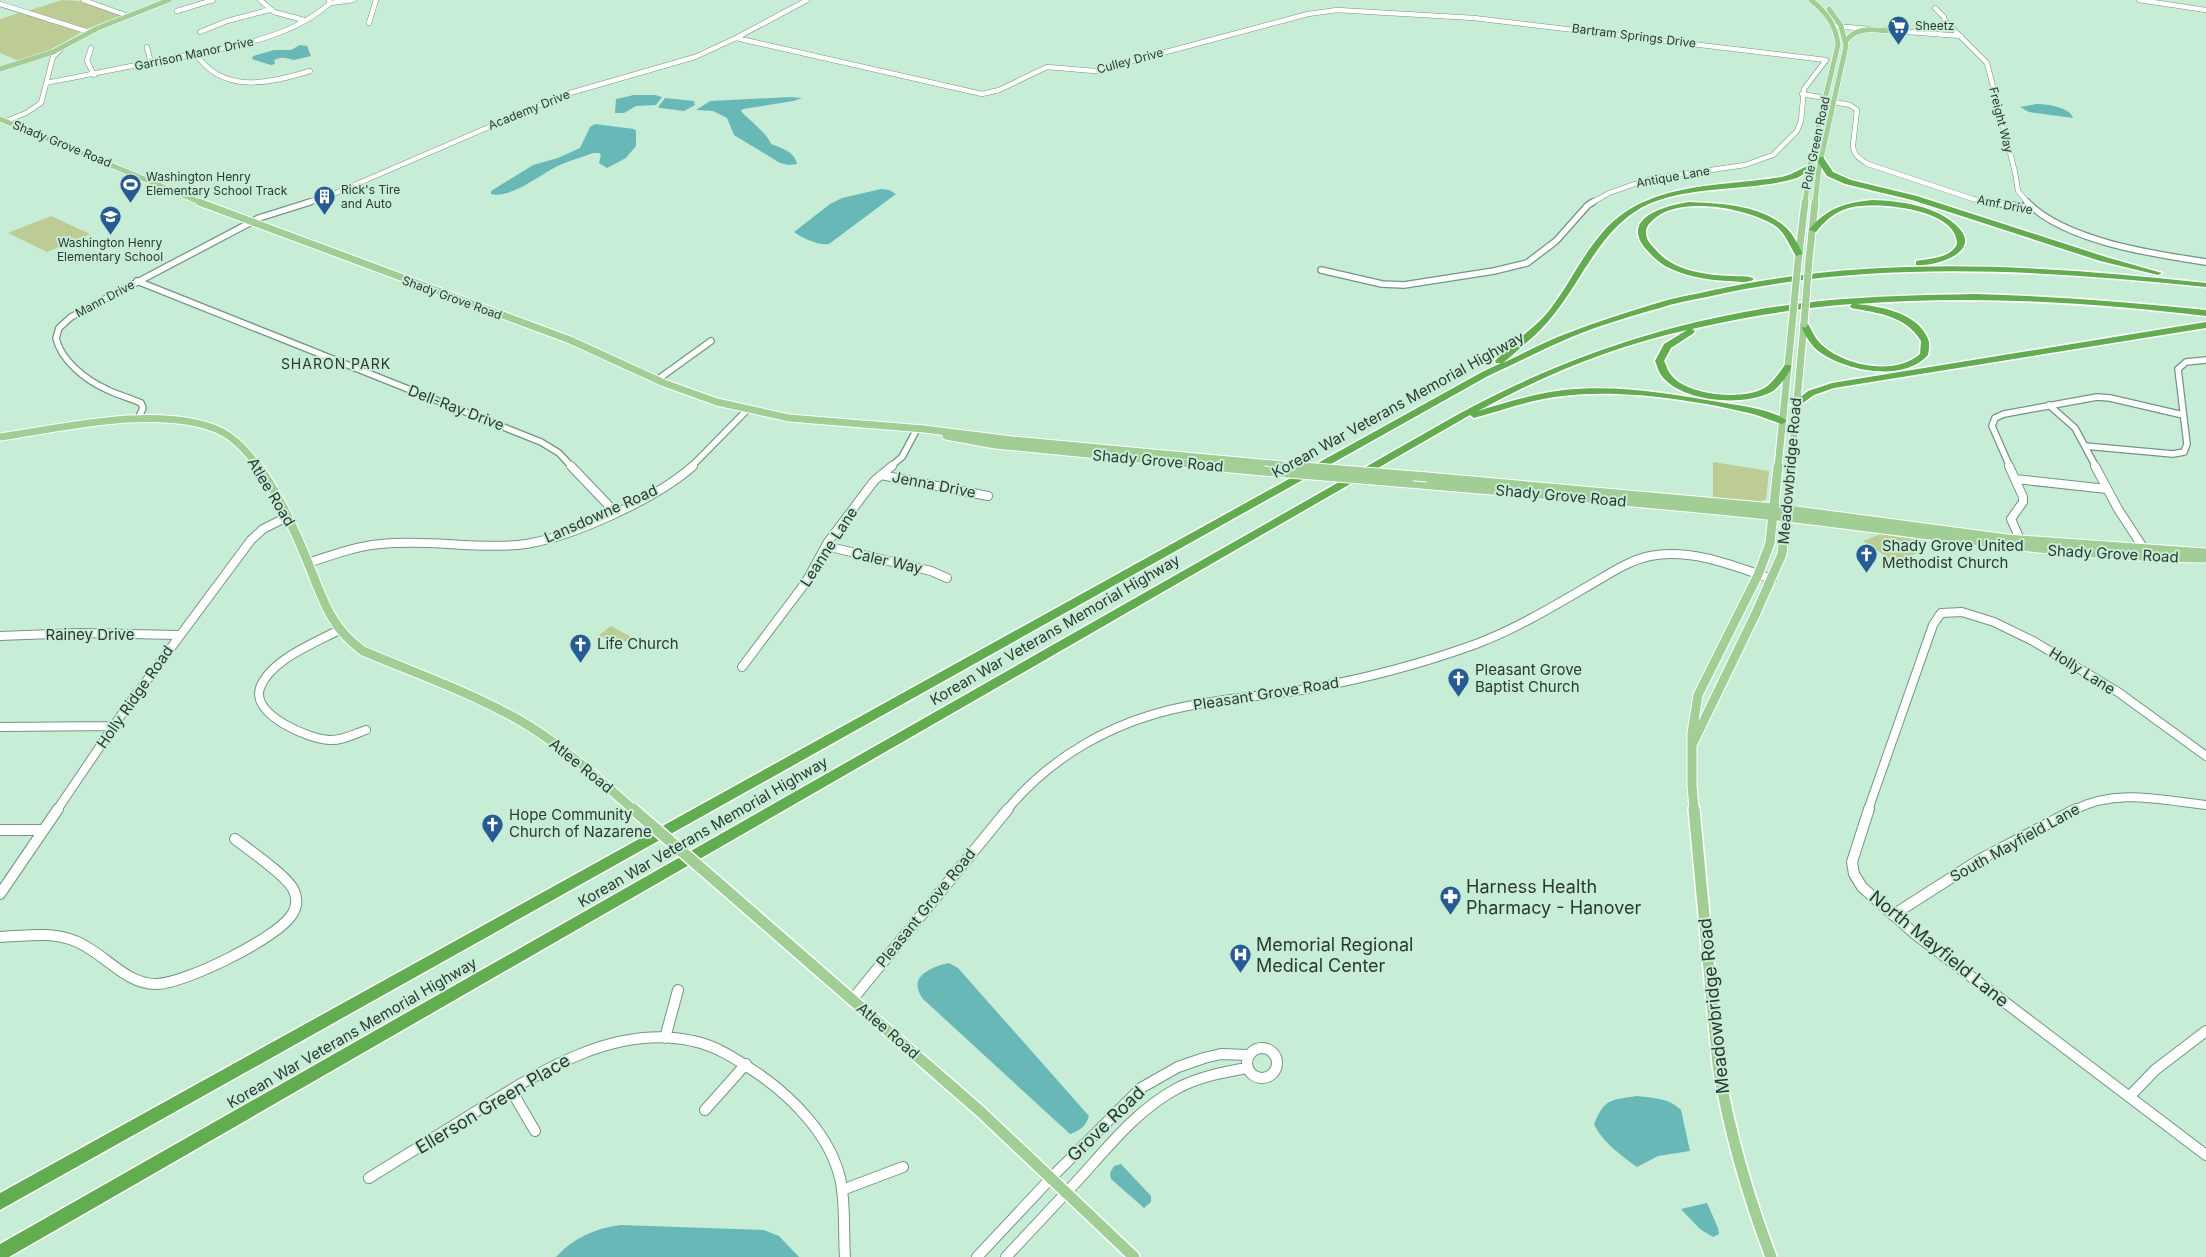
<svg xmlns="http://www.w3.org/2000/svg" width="2206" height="1257" font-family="Inter,sans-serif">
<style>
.green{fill:#bdcc95}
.water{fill:#68b8b8}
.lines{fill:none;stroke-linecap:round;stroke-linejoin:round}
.minor-far3-casing{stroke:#749681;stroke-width:5.5}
.minor-far2-casing{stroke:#749681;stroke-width:8}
.minor-far1-casing{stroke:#749681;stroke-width:10}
.minor-casing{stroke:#749681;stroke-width:12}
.major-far3-casing{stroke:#fff;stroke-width:6}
.major-far2-casing{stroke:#fff;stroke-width:9}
.major-far1-casing{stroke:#fff;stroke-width:11}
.major-casing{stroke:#fff;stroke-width:14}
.highway-casing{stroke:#fff;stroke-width:3}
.minor-far3{stroke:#fff;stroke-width:4.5}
.minor-far2{stroke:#fff;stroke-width:5.5}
.minor-far1{stroke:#fff;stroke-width:8}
.minor{stroke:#fff;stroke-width:10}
.major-far3{stroke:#a1ce95;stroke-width:5}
.major-far2{stroke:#a1ce95;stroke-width:7}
.major-far1{stroke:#a1ce95;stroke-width:9}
.major{stroke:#a1ce95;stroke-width:11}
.highway{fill:#62ad4f;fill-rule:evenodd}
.major-bridge-far2-casing{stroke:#fff;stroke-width:9;stroke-linecap:butt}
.major-bridge-far1-casing{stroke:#fff;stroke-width:11;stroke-linecap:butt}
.major-bridge-casing{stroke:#fff;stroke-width:14;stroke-linecap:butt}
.major-bridge-far2{stroke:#a1ce95;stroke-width:7}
.major-bridge-far1{stroke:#a1ce95;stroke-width:9}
.major-bridge{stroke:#a1ce95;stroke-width:11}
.labels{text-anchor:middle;stroke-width:4;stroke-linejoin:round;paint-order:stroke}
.far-poi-label{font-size:12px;fill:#2b3931;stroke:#c8edd6;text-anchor:start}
.far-street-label{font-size:12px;fill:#2b3931;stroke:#c8edd6}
.far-neighbourhood-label{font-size:14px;letter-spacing:1px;fill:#2b3931;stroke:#c8edd6}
.street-label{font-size:15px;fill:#2b3931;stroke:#c8edd6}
.poi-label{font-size:15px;fill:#2b3931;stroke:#c8edd6;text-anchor:start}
.near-poi-label{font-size:18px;fill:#2b3931;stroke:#c8edd6;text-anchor:start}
.near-street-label{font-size:18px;fill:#2b3931;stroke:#c8edd6}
</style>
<rect width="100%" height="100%" fill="#c8edd6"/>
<path class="green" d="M62 0 78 1 122 16 84 30 24 12Z
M19 13 80 31 79 34 52 49 19 61 0 53V19Z
M51 216 90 234 47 252 8 233Z
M1713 462 1769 471 1766 499 1760 502H1754L1713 497Z
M1881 534 1918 540 1919 552 1896 563 1863 541Z
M611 626 631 637 620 646 599 635Z"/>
<path class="water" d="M300 45 307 46 311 56 294 60C286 58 283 56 274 60L275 64 271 65 252 59 253 56 274 50H291Z
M634 95H655L662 97 656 105 636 106 624 113H615L616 99Z
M790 97 802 98 793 101 743 109 741 111C749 120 768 134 771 144 782 148 795 152 797 164L789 165 780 163 734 135 727 118 713 111 696 110 710 101Z
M665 98 694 101 695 105 684 111 660 108 658 107Z
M2036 104C2047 104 2070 107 2073 118L2029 112 2020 107Z
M595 124 634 129 636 131V146L626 158 607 168 599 163 601 155 599 153H593C580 158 564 162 552 169 538 177 508 199 491 194V191L533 165 558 158 580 148 590 127Z
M881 189 889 190 896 194 829 244C819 246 802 238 794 232L830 204 842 198Z
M949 963 958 968 1089 1116C1086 1126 1080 1131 1070 1134L923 999C921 996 918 991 918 988 914 973 938 965 949 963Z
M1637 1096C1652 1098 1670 1098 1681 1110L1690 1151 1658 1156 1637 1167C1622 1156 1602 1142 1594 1124 1605 1098 1611 1100 1637 1096Z
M1121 1164 1151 1196V1202L1144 1208 1111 1179 1110 1173 1114 1166Z
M1707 1203 1718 1228 1719 1234 1713 1237 1700 1229 1681 1209Z
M621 1225 764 1230 779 1236 799 1257H556C573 1238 596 1228 621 1225Z"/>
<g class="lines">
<defs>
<path id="minor-far3" d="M83 0 128 16
M260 0 274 12 304 20
M2139 0 2206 10
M330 3 353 0
M0 4 89 32
M1935 8 1944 17 1945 21 1987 63 2015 172 2018 191 2028 203
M177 11 213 0
M369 23 376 0
M1834 26 1869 29
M1883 30 1961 36
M200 32 227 21 269 10
M736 38 982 94 999 90 1047 67 1095 71 1308 14 1337 10 1474 18 1826 60
M147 47 151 63
M91 48 87 61 94 75
M196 54C223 95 271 83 310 71
M46 83C88 75 130 66 173 58 225 47 287 41 329 4V0
M1802 94 1825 98
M1834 102 1850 105 1857 110 1853 145C1853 155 1860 159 1868 164L1973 199 1995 203
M6 121 26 113 41 103 53 57 62 48
M306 203 329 196 563 95 695 57 736 38 807 0
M1591 203 1609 193 1649 179 1745 165 1773 155 1797 131 1801 121 1804 89 1826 60"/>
<path id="minor-far2" d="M1988 202 2033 208
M2027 202C2064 241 2153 254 2206 262
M1321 270 1382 284 1404 285 1494 271 1527 263 1556 241 1588 205 1593 202
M137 281 541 442 559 453 572 467
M657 380 711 341
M2049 405 2075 428 2096 467
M138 419 143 408 141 403C130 398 118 395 108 390 87 381 61 361 56 338L59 328 71 317 259 218 310 202
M2085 446 2173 454 2184 452 2187 444 2178 369 2186 362 2206 360
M691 467 747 410
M890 467 902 457 917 429
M2010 467 1992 426 1995 418 2004 414 2097 397 2110 398 2183 415"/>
<path id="minor-far1" d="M571 466 614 511
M2009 466 2023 497V502L2011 519 2022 544
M2095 466 2118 509 2144 549
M881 475 988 496
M2015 479 2107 489
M826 546 931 571 947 578
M308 563C332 555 356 546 381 544 427 539 472 549 518 545 567 540 656 499 693 466
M339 630C315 643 270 660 260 688 251 715 309 739 329 740 342 741 354 734 366 730
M0 636 79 633 179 635
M742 667 806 582 828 542 874 481 892 466
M0 727 114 726
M57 810 124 711 251 540 263 529 287 517
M1007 810C1051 756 1114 721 1183 707 1224 698 1265 696 1307 689 1364 679 1421 664 1476 644 1513 630 1549 609 1583 589 1605 577 1626 561 1650 556 1692 548 1734 566 1772 579
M1868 810 1933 625 1941 613 1962 612 1994 622 2033 641 2118 692 2206 756
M2074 810C2116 788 2161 800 2206 805"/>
<path id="minor" d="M1869 809 1852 862 1854 874 1862 887 1915 934 2206 1155
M0 830H43
M0 894 58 809
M1893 915 1979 860 2076 809
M0 937C24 936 52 931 75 941 104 952 125 985 157 984 186 983 275 939 291 916 296 909 298 900 294 891 290 878 248 849 235 839
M852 1000 1008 809
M665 1038 678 990
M1247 1063a15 15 0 1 1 30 0a15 15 0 1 1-30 0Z
M511 1090 535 1131
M2129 1097 2155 1070 2206 1031
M705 1110 746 1064
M369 1178C403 1157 438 1135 472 1114 536 1074 613 1023 693 1041 718 1046 739 1061 760 1075 794 1099 830 1136 840 1178 846 1203 843 1231 845 1257
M842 1190 903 1167
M977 1257 1052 1177 1141 1088 1178 1067 1204 1058 1221 1054 1248 1055
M1006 1257C1030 1231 1055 1205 1079 1179 1108 1147 1137 1110 1176 1089 1198 1077 1223 1072 1248 1068"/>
<path id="major-far3" d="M1846 41C1856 26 1874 30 1890 31
M0 69 53 52 98 28 169 0
M0 119 202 203
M1805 203 1811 157 1838 45C1836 25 1826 12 1811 0
M1815 203 1819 168 1846 46 1841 26 1829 9"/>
<path id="major-far2" d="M199 202 570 340 664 383 717 402 789 418 924 429 1012 440 1272 464
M1809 260 1815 202
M1798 262 1805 202
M946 436 995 445 1221 467
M0 437C62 428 157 405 216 429 235 437 247 452 259 467
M1778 467 1792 325
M1791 467 1804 324"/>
<path id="major-far1" d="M258 466C278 494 293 526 306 558 322 595 328 626 363 651 415 673 470 692 519 720 561 744 597 778 633 809
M1208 466 1264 471
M1427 477 1774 508 2007 539 2206 553
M1409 483C1535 494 1661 503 1786 517 1926 533 2064 557 2206 558
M1693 743 1756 613 1782 554 1792 466
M1694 810 1692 785V733L1698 695 1758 575 1770 543 1778 466"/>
<path id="major" d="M1694 809 1718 1065C1729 1131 1747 1194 1771 1257
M716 881 981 1112 1134 1257"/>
<path id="highway" d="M1817 157H1823L1833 172 1851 180 1917 196 2106 257 2162 273 2158 275 2100 261 1912 200 1845 184 1827 176 1816 159Z
M1809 165 1813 167 1812 169 1797 178 1786 181C1741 191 1694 186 1651 203 1603 224 1585 275 1555 313 1541 332 1521 347 1503 363 1524 353 1546 341 1568 333 1596 322 1625 313 1654 304 1672 298 1691 295 1709 291 1873 254 2041 265 2206 283V287C2040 270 1872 259 1707 297 1691 300 1675 303 1660 308 1631 316 1601 325 1574 336 1545 348 1517 363 1488 376L0 1210V1193L1482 372 1501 363H1496L1495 361C1510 343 1532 331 1548 312 1568 287 1581 257 1602 233 1646 181 1720 187 1782 177L1791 174Z
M1873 200C1902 201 1938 206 1959 228 1982 253 1934 267 1916 265V261C1930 258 1950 259 1957 244 1958 208 1871 200 1846 209 1833 213 1824 222 1816 232L1809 230C1826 208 1847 202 1873 200Z
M1689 202C1719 203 1759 205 1783 225 1792 232 1798 244 1803 254L1796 256C1789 245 1785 232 1774 225 1746 208 1679 195 1653 220 1649 224 1646 226 1646 233 1646 239 1650 244 1655 249 1673 271 1705 275 1732 276 1739 277 1749 275 1754 279 1748 284 1736 281 1728 281 1707 280 1684 276 1665 266 1657 261 1651 255 1645 248 1620 217 1668 205 1689 202Z
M1975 294C2053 296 2129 302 2206 310V316C2089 302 1973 295 1856 304 1880 306 1918 313 1928 339 1930 344 1929 350 1928 355 1904 383 1843 371 1817 350 1809 343 1804 333 1800 324L1804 321 1807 322C1812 330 1815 339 1822 345 1845 366 1895 376 1920 354L1921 341C1905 315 1877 313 1851 308L1850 306 1852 304C1798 308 1745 317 1692 329L1695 331 1694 333 1671 348 1664 361C1666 364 1667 369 1669 372 1683 395 1737 400 1760 390 1771 386 1778 374 1785 365H1791V369C1785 378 1778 390 1767 394 1740 406 1681 402 1661 375 1658 371 1657 365 1655 361L1664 344 1687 330C1614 346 1544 375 1478 411 1506 402 1534 394 1563 390 1617 384 1672 394 1725 403 1742 406 1775 410 1787 421L1782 424C1772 421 1763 417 1753 414 1695 400 1622 389 1563 396 1532 399 1504 410 1474 418L1470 415 9 1257H0V1244L1455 416C1569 353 1690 315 1820 301 1872 296 1924 295 1975 294Z
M2206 322V328L1834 388 1814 395 1796 408 1791 405 1808 391 1832 383Z"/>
</defs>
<use href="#minor-far3" class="minor-far3-casing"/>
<use href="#minor-far2" class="minor-far2-casing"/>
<use href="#minor-far1" class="minor-far1-casing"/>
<use href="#minor" class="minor-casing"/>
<use href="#major-far3" class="major-far3-casing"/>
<use href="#major-far2" class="major-far2-casing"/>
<use href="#major-far1" class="major-far1-casing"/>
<use href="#major" class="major-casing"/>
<use href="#highway" class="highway-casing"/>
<use href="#minor-far3" class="minor-far3"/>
<use href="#minor-far2" class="minor-far2"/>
<use href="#minor-far1" class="minor-far1"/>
<use href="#minor" class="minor"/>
<use href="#major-far3" class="major-far3"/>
<use href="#major-far2" class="major-far2"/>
<use href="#major-far1" class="major-far1"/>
<use href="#major" class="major"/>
<use href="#highway" class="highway"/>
<defs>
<path id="major-bridge-far2" d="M1804 324 1809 260
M1792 325 1798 262
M1272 464 1306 467"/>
<path id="major-bridge-far1" d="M1291 466 1427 477
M1264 471 1409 483
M633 809 635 810"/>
<path id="major-bridge" d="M633 809 716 881"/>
</defs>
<use href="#major-bridge-far2" class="major-bridge-far2-casing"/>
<use href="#major-bridge-far1" class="major-bridge-far1-casing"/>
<use href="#major-bridge" class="major-bridge-casing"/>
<use href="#major-bridge-far2" class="major-bridge-far2"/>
<use href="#major-bridge-far1" class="major-bridge-far1"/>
<use href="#major-bridge" class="major-bridge"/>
</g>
<defs>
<symbol id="supermarket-pin" viewBox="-11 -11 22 30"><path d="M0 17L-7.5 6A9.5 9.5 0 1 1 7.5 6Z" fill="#265b93" stroke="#c8edd6"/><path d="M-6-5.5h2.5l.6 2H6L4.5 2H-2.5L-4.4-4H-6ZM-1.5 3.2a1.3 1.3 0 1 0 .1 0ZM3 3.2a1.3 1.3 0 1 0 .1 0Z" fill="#fff"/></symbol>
<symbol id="stadium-pin" viewBox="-11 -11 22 30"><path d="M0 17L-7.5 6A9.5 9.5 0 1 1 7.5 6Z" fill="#265b93" stroke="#c8edd6"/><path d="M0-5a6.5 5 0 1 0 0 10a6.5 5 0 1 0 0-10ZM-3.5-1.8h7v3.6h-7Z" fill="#fff"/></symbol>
<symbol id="building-pin" viewBox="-11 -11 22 30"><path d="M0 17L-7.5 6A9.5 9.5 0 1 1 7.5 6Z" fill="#265b93" stroke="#c8edd6"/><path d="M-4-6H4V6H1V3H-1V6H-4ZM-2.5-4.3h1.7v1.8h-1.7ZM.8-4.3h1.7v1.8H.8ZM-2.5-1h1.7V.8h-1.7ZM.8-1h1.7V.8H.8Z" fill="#fff"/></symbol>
<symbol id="school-pin" viewBox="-11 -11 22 30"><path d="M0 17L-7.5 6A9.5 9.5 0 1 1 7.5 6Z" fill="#265b93" stroke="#c8edd6"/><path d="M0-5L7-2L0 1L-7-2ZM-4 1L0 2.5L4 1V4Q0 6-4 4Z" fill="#fff"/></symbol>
<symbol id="church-pin" viewBox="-11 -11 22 30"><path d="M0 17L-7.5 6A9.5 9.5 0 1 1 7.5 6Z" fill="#265b93" stroke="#c8edd6"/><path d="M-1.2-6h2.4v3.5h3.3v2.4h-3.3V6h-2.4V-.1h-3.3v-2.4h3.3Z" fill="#fff"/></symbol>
<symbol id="pharmacy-pin" viewBox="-11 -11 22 30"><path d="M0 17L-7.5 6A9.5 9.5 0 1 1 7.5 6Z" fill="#265b93" stroke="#c8edd6"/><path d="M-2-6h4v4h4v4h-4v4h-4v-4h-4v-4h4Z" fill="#fff"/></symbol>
<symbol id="hospital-pin" viewBox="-11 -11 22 30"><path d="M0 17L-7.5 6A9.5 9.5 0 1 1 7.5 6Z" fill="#265b93" stroke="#c8edd6"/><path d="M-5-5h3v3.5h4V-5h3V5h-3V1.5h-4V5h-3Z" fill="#fff"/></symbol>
</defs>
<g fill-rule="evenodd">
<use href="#supermarket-pin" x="1886" y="14" width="25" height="34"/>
<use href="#stadium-pin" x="118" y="172" width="25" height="34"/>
<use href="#building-pin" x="312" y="184" width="25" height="34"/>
<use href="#school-pin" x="98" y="204" width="25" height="34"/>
<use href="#church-pin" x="1854" y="542" width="25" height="34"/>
<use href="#church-pin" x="568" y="632" width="25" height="34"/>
<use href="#church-pin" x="1446" y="666" width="25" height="34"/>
<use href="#church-pin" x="480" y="812" width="25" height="34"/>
<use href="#pharmacy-pin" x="1438" y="884" width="25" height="34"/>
<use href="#hospital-pin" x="1228" y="942" width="25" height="34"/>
</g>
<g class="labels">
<g class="far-poi-label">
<text x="1915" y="30">Sheetz</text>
<text x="146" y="181">Washington Henry<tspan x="146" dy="14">Elementary School Track</tspan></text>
<text x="341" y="194">Rick's Tire<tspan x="341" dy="14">and Auto</tspan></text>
<text x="110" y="247" text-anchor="middle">Washington Henry<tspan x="110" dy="14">Elementary School</tspan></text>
</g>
<g class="far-street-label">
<text transform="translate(1634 36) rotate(7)" y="4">Bartram Springs Drive</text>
<text transform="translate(194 54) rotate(-12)" y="4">Garrison Manor Drive</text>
<text transform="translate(1130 61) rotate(-15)" y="4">Culley Drive</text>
<text transform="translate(529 110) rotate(-22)" y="4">Academy Drive</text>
<text transform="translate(2001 120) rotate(76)" y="4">Freight Way</text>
<text transform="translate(1816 143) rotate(-78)" y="4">Pole Green Road</text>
<text transform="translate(62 144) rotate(22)" y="4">Shady Grove Road</text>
<text transform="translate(1673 177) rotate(-10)" y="4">Antique Lane</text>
<text transform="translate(2005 205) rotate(11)" y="4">Amf Drive</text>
<text transform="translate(452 298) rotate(20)" y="4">Shady Grove Road</text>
<text transform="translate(105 299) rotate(-28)" y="4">Mann Drive</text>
</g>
<g class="far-neighbourhood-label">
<text x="336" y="369">SHARON PARK</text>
</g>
<g class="street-label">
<text transform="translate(1398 405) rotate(-29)" y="5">Korean War Veterans Memorial Highway</text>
<text transform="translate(456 408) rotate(21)" y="5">Dell-Ray Drive</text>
<text transform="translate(1158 461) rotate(5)" y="5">Shady Grove Road</text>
<text transform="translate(1790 471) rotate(-85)" y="5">Meadowbridge Road</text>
<text transform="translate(934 485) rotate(11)" y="5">Jenna Drive</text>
<text transform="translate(271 492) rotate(59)" y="5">Atlee Road</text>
<text transform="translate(1561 496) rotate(5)" y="5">Shady Grove Road</text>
<text transform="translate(601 514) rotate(-24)" y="5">Lansdowne Road</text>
<text transform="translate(829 547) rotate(-57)" y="5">Leanne Lane</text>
<text transform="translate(2113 554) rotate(3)" y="5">Shady Grove Road</text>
<text transform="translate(887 561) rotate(13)" y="5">Caler Way</text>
<text transform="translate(1055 630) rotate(-30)" y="5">Korean War Veterans Memorial Highway</text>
<text x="90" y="640">Rainey Drive</text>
<text transform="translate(2082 671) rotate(32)" y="5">Holly Lane</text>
<text transform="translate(1266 694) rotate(-9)" y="5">Pleasant Grove Road</text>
<text transform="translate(135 697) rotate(-55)" y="5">Holly Ridge Road</text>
<text transform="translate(581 766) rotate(39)" y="5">Atlee Road</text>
<text transform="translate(703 832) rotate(-30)" y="5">Korean War Veterans Memorial Highway</text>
<text transform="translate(2015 843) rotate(-29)" y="5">South Mayfield Lane</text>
<text transform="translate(926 908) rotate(-51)" y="5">Pleasant Grove Road</text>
<text transform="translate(888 1031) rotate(41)" y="5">Atlee Road</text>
<text transform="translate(352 1033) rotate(-30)" y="5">Korean War Veterans Memorial Highway</text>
</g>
<g class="poi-label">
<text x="1882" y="551">Shady Grove United<tspan x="1882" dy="17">Methodist Church</tspan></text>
<text x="597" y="649">Life Church</text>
<text x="1475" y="675">Pleasant Grove<tspan x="1475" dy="17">Baptist Church</tspan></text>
<text x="509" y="820">Hope Community<tspan x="509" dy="17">Church of Nazarene</tspan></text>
</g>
<g class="near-poi-label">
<text x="1466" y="893">Harness Health<tspan x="1466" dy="21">Pharmacy - Hanover</tspan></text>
<text x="1256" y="951">Memorial Regional<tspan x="1256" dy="21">Medical Center</tspan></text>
</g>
<g class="near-street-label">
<text transform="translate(1939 949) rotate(39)" y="6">North Mayfield Lane</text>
<text transform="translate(1714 1006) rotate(-96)" y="6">Meadowbridge Road</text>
<text transform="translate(493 1104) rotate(-31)" y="6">Ellerson Green Place</text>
<text transform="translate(1106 1124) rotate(-44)" y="6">Grove Road</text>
</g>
</g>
</svg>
